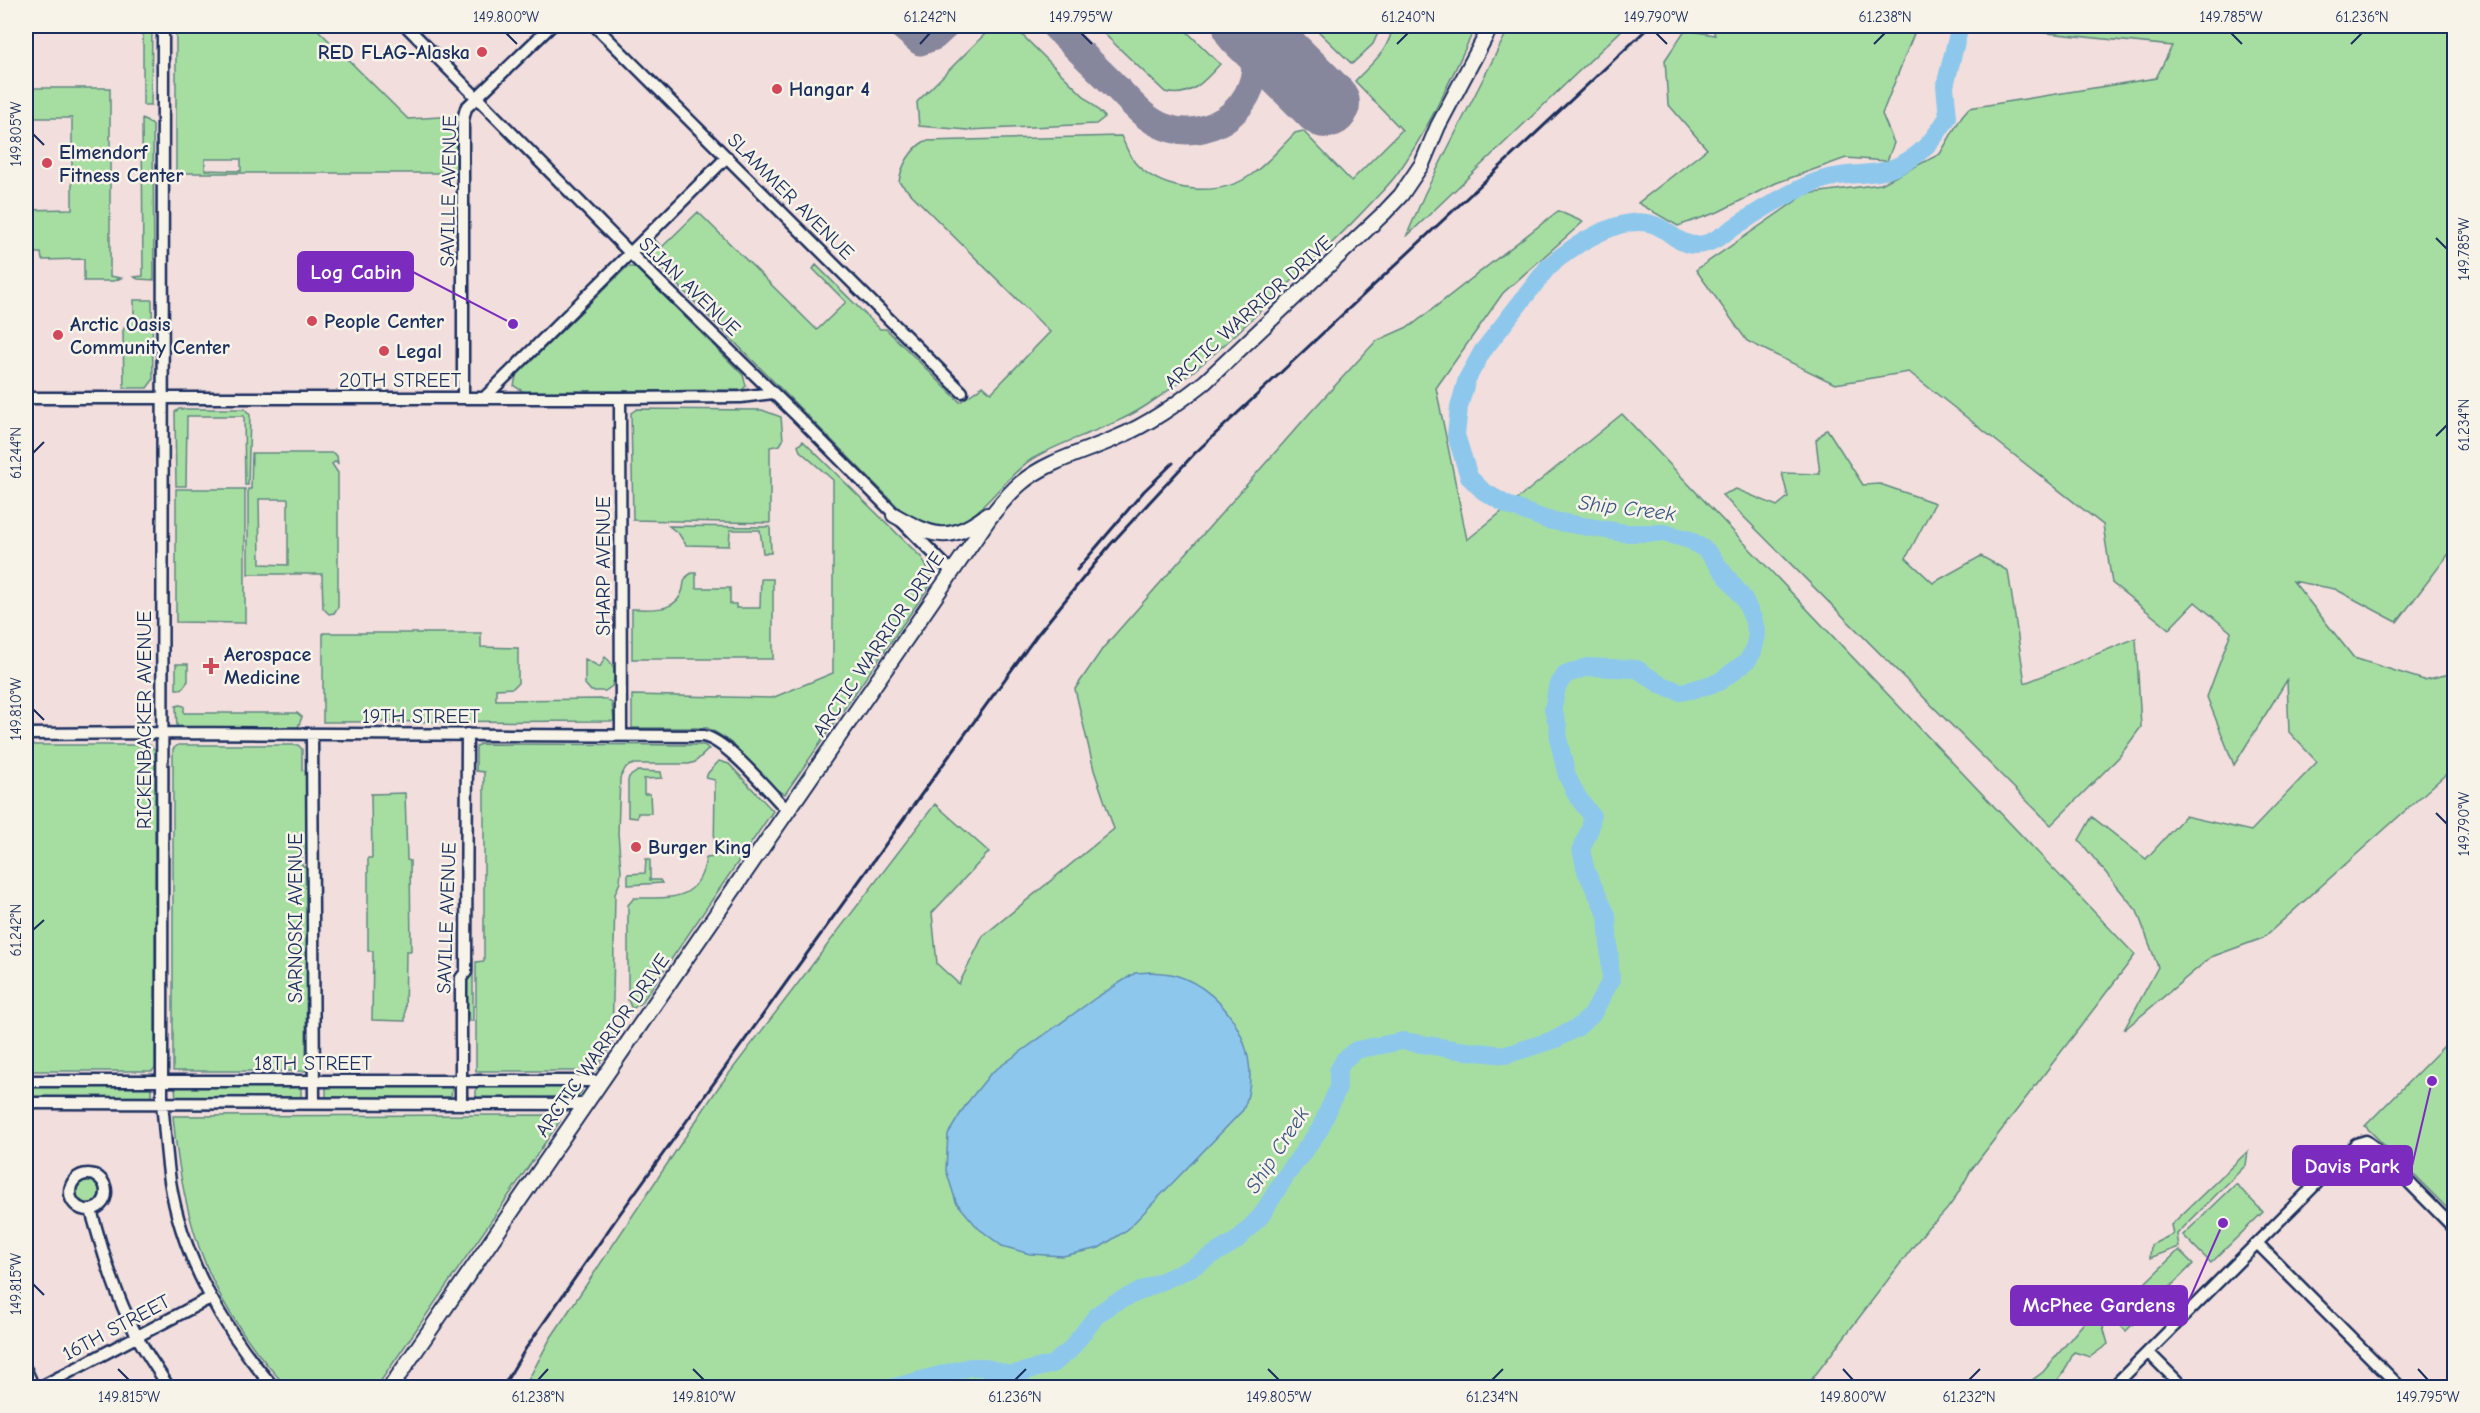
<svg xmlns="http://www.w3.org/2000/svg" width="2480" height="1413" font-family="'Comic Neue',sans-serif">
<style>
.green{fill:#a6dea2;stroke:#608680;stroke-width:1.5;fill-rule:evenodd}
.water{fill:#8dc8ec;stroke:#5f8bb3;stroke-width:1.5}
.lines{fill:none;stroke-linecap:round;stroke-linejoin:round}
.river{stroke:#8dc8ec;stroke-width:18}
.taxiway{stroke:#86869d;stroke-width:27}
.runway{stroke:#86869d;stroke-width:68}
.minor-casing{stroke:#1b2f5e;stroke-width:15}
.major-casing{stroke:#1b2f5e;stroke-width:18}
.minor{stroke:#f7f3e8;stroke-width:10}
.major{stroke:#f7f3e8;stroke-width:14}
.rail{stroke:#1b2f5e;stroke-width:3}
.ticks{fill:none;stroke:#1b2f5e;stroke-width:2}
.poi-dot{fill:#d1495b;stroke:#f7f3e8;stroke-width:2}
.labels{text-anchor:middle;stroke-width:5;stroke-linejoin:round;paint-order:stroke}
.poi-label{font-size:20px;font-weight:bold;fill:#1b2f5e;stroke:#f7f3e8;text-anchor:start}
.street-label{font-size:20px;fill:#1b2f5e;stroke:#f7f3e8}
.water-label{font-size:21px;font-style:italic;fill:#385582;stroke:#f7f3e8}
.leader{fill:none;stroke:#7b2cbf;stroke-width:2}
.callout-dot{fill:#7b2cbf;stroke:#f7f3e8;stroke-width:2}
.callout{fill:#7b2cbf;stroke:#7b2cbf;stroke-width:2}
.callout-label{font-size:21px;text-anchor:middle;font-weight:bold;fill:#fff}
.neatline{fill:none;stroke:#1b2f5e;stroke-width:2}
.ticks-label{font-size:15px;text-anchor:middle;fill:#1b2f5e}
</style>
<rect width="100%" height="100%" fill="#f2dedc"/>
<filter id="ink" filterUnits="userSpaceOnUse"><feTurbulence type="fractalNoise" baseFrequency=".0167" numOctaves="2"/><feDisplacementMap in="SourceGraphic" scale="12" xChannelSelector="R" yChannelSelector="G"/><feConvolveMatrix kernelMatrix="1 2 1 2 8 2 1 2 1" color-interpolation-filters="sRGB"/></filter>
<g filter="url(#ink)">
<path class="green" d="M143 26H152L151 105H143Z
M176 26H314L408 119 456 116V173H176ZM205 159H241V171L205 170Z
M993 26 1014 27 1105 117 1096 124 968 130 919 126 917 102Z
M1096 26H1181L1220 64C1205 81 1189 99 1165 92Z
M1313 26H1381L1373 44 1352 64Z
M1393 26H1476C1452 75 1429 130 1397 174 1390 184 1381 192 1373 201 1348 228 1322 253 1295 278 1248 322 1202 370 1147 405 1111 429 1069 437 1032 459 1003 476 972 535 936 529 927 528 918 522 910 519L653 260 650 254 654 239 662 247 698 212 817 330 846 302 813 269 816 265 880 329H886L960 402 983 386 991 393 1050 332 899 182C901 166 911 149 925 141L1121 136C1126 146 1129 157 1137 165 1165 192 1218 198 1251 175 1267 164 1281 147 1295 133L1303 131 1351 181 1402 130 1355 81C1373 62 1388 52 1393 26Z
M1510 26H1626L1406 237 1425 193Z
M1712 26H1917L1882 114 1894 143 1887 161 1846 158 1776 183 1718 212 1678 226 1638 203 1707 149 1668 104 1665 60 1685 30 1715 35Z
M2038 26H2454V547L2397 622 2335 589 2293 581 2354 658 2424 680 2454 673V767L2263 938 2211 957 2124 1030 2158 967 2137 911 2079 840 2092 817 2146 859 2185 816 2251 831 2317 762 2289 732 2287 680 2234 765 2207 697 2231 632 2195 602 2169 629 2112 583 2103 525 1909 372 1835 384 1747 341 1696 270 1806 194 1881 184 1940 154 1962 116 1969 108 2156 78 2172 46 2038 32Z
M26 88H110V276L121 278 114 281H84V259L42 260 41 253H30V259H26V210L72 209V118H26Z
M142 119 153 125 154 280 138 279 134 277 143 276Z
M1558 211 1583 222 1503 293 1436 388 1467 540 1622 414 2135 955 1971 1170C1960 1190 1948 1214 1929 1226L1806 1387 524 1388 550 1339 718 1088 935 804 989 852 932 913 937 964 959 984 983 936 1114 829 1094 770 1075 689 1103 648 1308 415 1376 341 1412 325Z
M627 267H635L743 375 746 386 742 390 524 392 514 386 516 376Z
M134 300H152L153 380 147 388H124L123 331 129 318H134Z
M179 409H245L250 415 248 485H245L244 416H187L186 486H176L175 412Z
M637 409 762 410 781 417 783 440 780 445 770 447V523L633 520 631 413Z
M1827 429 1863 485 1880 484 1935 503 1906 558 1933 583 1981 556 2008 571 2025 683 2136 638 2141 727 2119 757 2051 825 1722 495 1736 489 1777 506 1788 497 1782 473 1820 474 1816 440Z
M803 441 922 558 932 577 931 584 785 794 777 790C756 769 735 740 707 728H632V695L772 698 833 673V480L800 451 798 446Z
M252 453H333L337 456 338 464 336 461 332 464 338 473V607L334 613 329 614 323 608 322 574H248V489H251ZM259 499H288V565L260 564Z
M176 489H245V623L176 622Z
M669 526 770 527 771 553H763L760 530H730L729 546 686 545 679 534Z
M692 573H696V588H730V604H736V608H760L761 579H773V659H632V609C651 609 677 613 683 589 684 581 684 577 692 573Z
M323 633H481V647L518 648V683L513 688 496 689V700L605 699 612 703 614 721 323 722Z
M605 657C615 664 616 675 612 686L605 691H591L585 684V659L600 667Z
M176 664H188V681L182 689H176Z
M180 705 184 706V713H297L302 717 298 727 294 729H177L176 706Z
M480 744 704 745 709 749 695 762 689 764H634L626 767 620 778 618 833 621 871 620 882 615 894 612 1045 595 1071H476V962L484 961V772L476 771V747Z
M26 745H150L155 750V1068L152 1071H26Z
M178 745H298L302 749V770L307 771V854H302V866L307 867 306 1071H173V749Z
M719 761 729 764 773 811 642 1002 632 1009 628 1000V905L634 898C671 898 699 902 706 858L714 857 715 780 706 778 708 773Z
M638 771 661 772 662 778 644 779V794H650L651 813H638L637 818 628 817V781L629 777Z
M405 793 407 860 410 861 411 951H406L405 1021 372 1020 373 951H368V858H372L371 794Z
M646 859H650V880H660L662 883 628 885V874L645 873Z
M470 959H473V1021H470C470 1013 466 1010 464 1003 460 989 466 972 470 959Z
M2454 1036V1215L2365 1126Z
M326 1085 452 1086 451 1099H326Z
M26 1086H151V1099H26Z
M175 1086H301V1099H176Z
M476 1086H579V1089L582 1091 576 1099H476Z
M557 1115 560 1121 376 1388 287 1387C210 1305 183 1227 173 1116Z
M2248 1151 2246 1165 2177 1234 2179 1247 2150 1258 2151 1245 2173 1234 2171 1225Z
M74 1192a13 13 0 1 1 26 0a13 13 0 1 1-26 0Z
M2236 1184 2263 1212 2211 1263 2183 1235Z
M2179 1250 2193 1264 2126 1331 2111 1316Z
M2088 1318 2102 1323 2108 1344 2090 1357 2074 1352 2065 1370 2053 1387H2023L2043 1372Z"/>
<path class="water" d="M1152 972C1159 973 1168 973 1175 975 1229 991 1266 1057 1243 1110L1127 1230 1099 1248 1063 1256 1030 1254 1002 1246 978 1228 956 1202 946 1170 948 1134 967 1103 991 1073 1097 997 1135 973Z"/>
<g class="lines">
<path class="river" d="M891 1388 970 1367H983L1010 1375 1053 1364 1070 1350 1097 1315 1112 1304 1191 1268 1236 1241 1261 1216 1285 1177 1320 1129 1338 1088V1071L1344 1060 1356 1050 1403 1041 1458 1050 1506 1055 1556 1039 1578 1027 1592 1015 1611 980 1607 915 1586 871 1581 849 1590 829 1592 816 1577 796 1567 776 1559 742 1558 726 1553 709 1557 687 1565 675 1587 667 1637 669 1661 685 1681 692 1695 689 1719 682 1747 661 1753 652 1757 635 1754 621 1744 599 1707 551 1690 540 1664 533H1625L1547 520 1507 505 1483 491 1469 477 1456 435 1459 407 1467 379 1482 352 1548 267C1572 246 1627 209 1659 227 1671 233 1681 245 1695 245 1714 245 1728 230 1744 221 1760 210 1778 200 1795 191 1807 185 1821 179 1834 177 1865 171 1879 178 1909 160 1927 149 1937 134 1948 117L1945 86 1960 26"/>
<path class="taxiway" d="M901 26 920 42 934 37 946 26
M1054 26C1074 46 1095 66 1116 87 1131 102 1145 120 1165 127 1180 133 1199 132 1214 125 1229 119 1239 109 1247 95 1259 72 1257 48 1244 26"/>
<path class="runway" d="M1247 26 1326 104"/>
<defs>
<path id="minor" d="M163 26 162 1103C165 1129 166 1155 170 1181 182 1258 224 1330 274 1388
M406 26 637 260 796 415 951 571
M595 26 962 392
M463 397V120L466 108 551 26
M485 397 727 157
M26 398H620L741 397 773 393
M620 398 621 734
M26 734 161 733 703 736C727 740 769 792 787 810
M312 734 314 1103
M26 1081H601
M26 1103 584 1104
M461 1104V978L466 972 467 734
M70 1192a18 18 0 1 1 36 0a18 18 0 1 1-36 0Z
M91 1210C103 1253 116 1297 137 1336 146 1354 159 1371 169 1388
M2257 1243 2401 1388
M2148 1352 2184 1388
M26 1370 34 1388
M39 1388 210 1298
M2112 1388 2356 1144 2366 1141 2374 1147 2454 1228"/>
<path id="major" d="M894 515C933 537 949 544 987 515
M390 1388 990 517C1000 505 1009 493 1021 483 1047 461 1085 452 1116 438 1149 424 1177 404 1205 382L1384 213 1401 195 1422 164 1438 126 1491 26"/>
</defs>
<use href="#minor" class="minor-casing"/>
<use href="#major" class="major-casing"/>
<use href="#minor" class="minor"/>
<use href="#major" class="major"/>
<path class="rail" d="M1077 570 1144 491 1173 463
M502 1388 526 1348 619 1215 944 763 1037 635 1110 545 1194 454 1650 26"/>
</g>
</g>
<path class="ticks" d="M506 33 517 44M1081 33 1092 44M1656 33 1667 44M2231 33 2242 44M920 44 930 33M1397 44 1408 33M1874 44 1885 33M2351 44 2362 33M33 134 44 145M2436 238 2447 249M2436 436 2447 425M33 453 44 442M33 709 44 720M2436 813 2447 824M33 930 44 920M33 1284 44 1295M118 1369 129 1380M693 1369 704 1380M1268 1369 1279 1380M1843 1369 1853 1380M2418 1369 2428 1380M538 1380 548 1369M1015 1380 1026 1369M1492 1380 1503 1369M1969 1380 1980 1369"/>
<g class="poi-dot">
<circle cx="482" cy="52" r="6"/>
<circle cx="777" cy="89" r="6"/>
<circle cx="47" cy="163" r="6"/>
<circle cx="312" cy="321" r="6"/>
<circle cx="58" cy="335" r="6"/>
<circle cx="384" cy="351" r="6"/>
<path d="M208 657h6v6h6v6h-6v6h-6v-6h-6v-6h6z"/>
<circle cx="636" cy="847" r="6"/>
</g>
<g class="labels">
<g class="poi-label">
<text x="470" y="59" text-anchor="end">RED FLAG-Alaska</text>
<text x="789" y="96">Hangar 4</text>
<text x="59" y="159">Elmendorf<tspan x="59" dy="23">Fitness Center</tspan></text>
<text x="324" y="328">People Center</text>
<text x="70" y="331">Arctic Oasis<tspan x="70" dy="23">Community Center</tspan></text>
<text x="396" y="358">Legal</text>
<text x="224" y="661">Aerospace<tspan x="224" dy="23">Medicine</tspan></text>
<text x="648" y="854">Burger King</text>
</g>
<g class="street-label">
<text transform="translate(448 191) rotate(-89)" y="7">SAVILLE AVENUE</text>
<text transform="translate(791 196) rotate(45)" y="7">SLAMMER AVENUE</text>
<text transform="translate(690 286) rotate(44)" y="7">SIJAN AVENUE</text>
<text transform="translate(1248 312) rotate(-42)" y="7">ARCTIC WARRIOR DRIVE</text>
<text x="400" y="387">20TH STREET</text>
<text transform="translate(603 566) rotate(-90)" y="7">SHARP AVENUE</text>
<text transform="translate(878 644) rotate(-56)" y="7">ARCTIC WARRIOR DRIVE</text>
<text x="421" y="723">19TH STREET</text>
<text transform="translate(144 720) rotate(-90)" y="7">RICKENBACKER AVENUE</text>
<text transform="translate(295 918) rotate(-90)" y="7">SARNOSKI AVENUE</text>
<text transform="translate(446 918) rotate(-88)" y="7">SAVILLE AVENUE</text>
<text transform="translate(602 1045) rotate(-55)" y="7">ARCTIC WARRIOR DRIVE</text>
<text x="313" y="1070">18TH STREET</text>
<text transform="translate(116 1327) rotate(-28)" y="7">16TH STREET</text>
</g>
<g class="water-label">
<text transform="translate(1627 508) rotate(7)" y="7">Ship Creek</text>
<text transform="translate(1277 1150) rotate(-57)" y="7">Ship Creek</text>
</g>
</g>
<path class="leader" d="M513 324L413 272M2432 1081L2412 1166M2223 1223L2187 1305"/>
<g class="callout-dot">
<circle cx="513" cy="324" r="6"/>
<circle cx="2432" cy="1081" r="6"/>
<circle cx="2223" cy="1223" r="6"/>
</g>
<g class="callout">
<rect x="298" y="252" width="115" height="39" rx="6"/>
<rect x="2293" y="1146" width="119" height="39" rx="6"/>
<rect x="2011" y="1286" width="176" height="39" rx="6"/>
</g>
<g class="callout-label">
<text x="356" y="279">Log Cabin</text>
<text x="2352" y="1173">Davis Park</text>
<text x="2099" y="1312">McPhee Gardens</text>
</g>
<rect width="2480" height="1413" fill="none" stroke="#f7f3e8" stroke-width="66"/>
<rect x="33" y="33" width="2414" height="1347" class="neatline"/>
<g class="ticks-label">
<text x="506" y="22">149.800°W</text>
<text x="930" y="22">61.242°N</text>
<text x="1081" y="22">149.795°W</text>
<text x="1408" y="22">61.240°N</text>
<text x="1656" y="22">149.790°W</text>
<text x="1885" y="22">61.238°N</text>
<text x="2231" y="22">149.785°W</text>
<text x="2362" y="22">61.236°N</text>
<text transform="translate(16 134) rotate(-90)" y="5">149.805°W</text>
<text transform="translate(2464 249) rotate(-90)" y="5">149.785°W</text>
<text transform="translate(2464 425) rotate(-90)" y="5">61.234°N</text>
<text transform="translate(16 453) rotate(-90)" y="5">61.244°N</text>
<text transform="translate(16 709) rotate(-90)" y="5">149.810°W</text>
<text transform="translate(2464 824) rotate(-90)" y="5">149.790°W</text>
<text transform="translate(16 930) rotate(-90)" y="5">61.242°N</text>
<text transform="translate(16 1284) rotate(-90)" y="5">149.815°W</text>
<text x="129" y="1402">149.815°W</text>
<text x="538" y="1402">61.238°N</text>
<text x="704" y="1402">149.810°W</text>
<text x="1015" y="1402">61.236°N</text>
<text x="1279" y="1402">149.805°W</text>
<text x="1492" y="1402">61.234°N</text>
<text x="1853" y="1402">149.800°W</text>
<text x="1969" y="1402">61.232°N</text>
<text x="2428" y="1402">149.795°W</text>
</g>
</svg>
